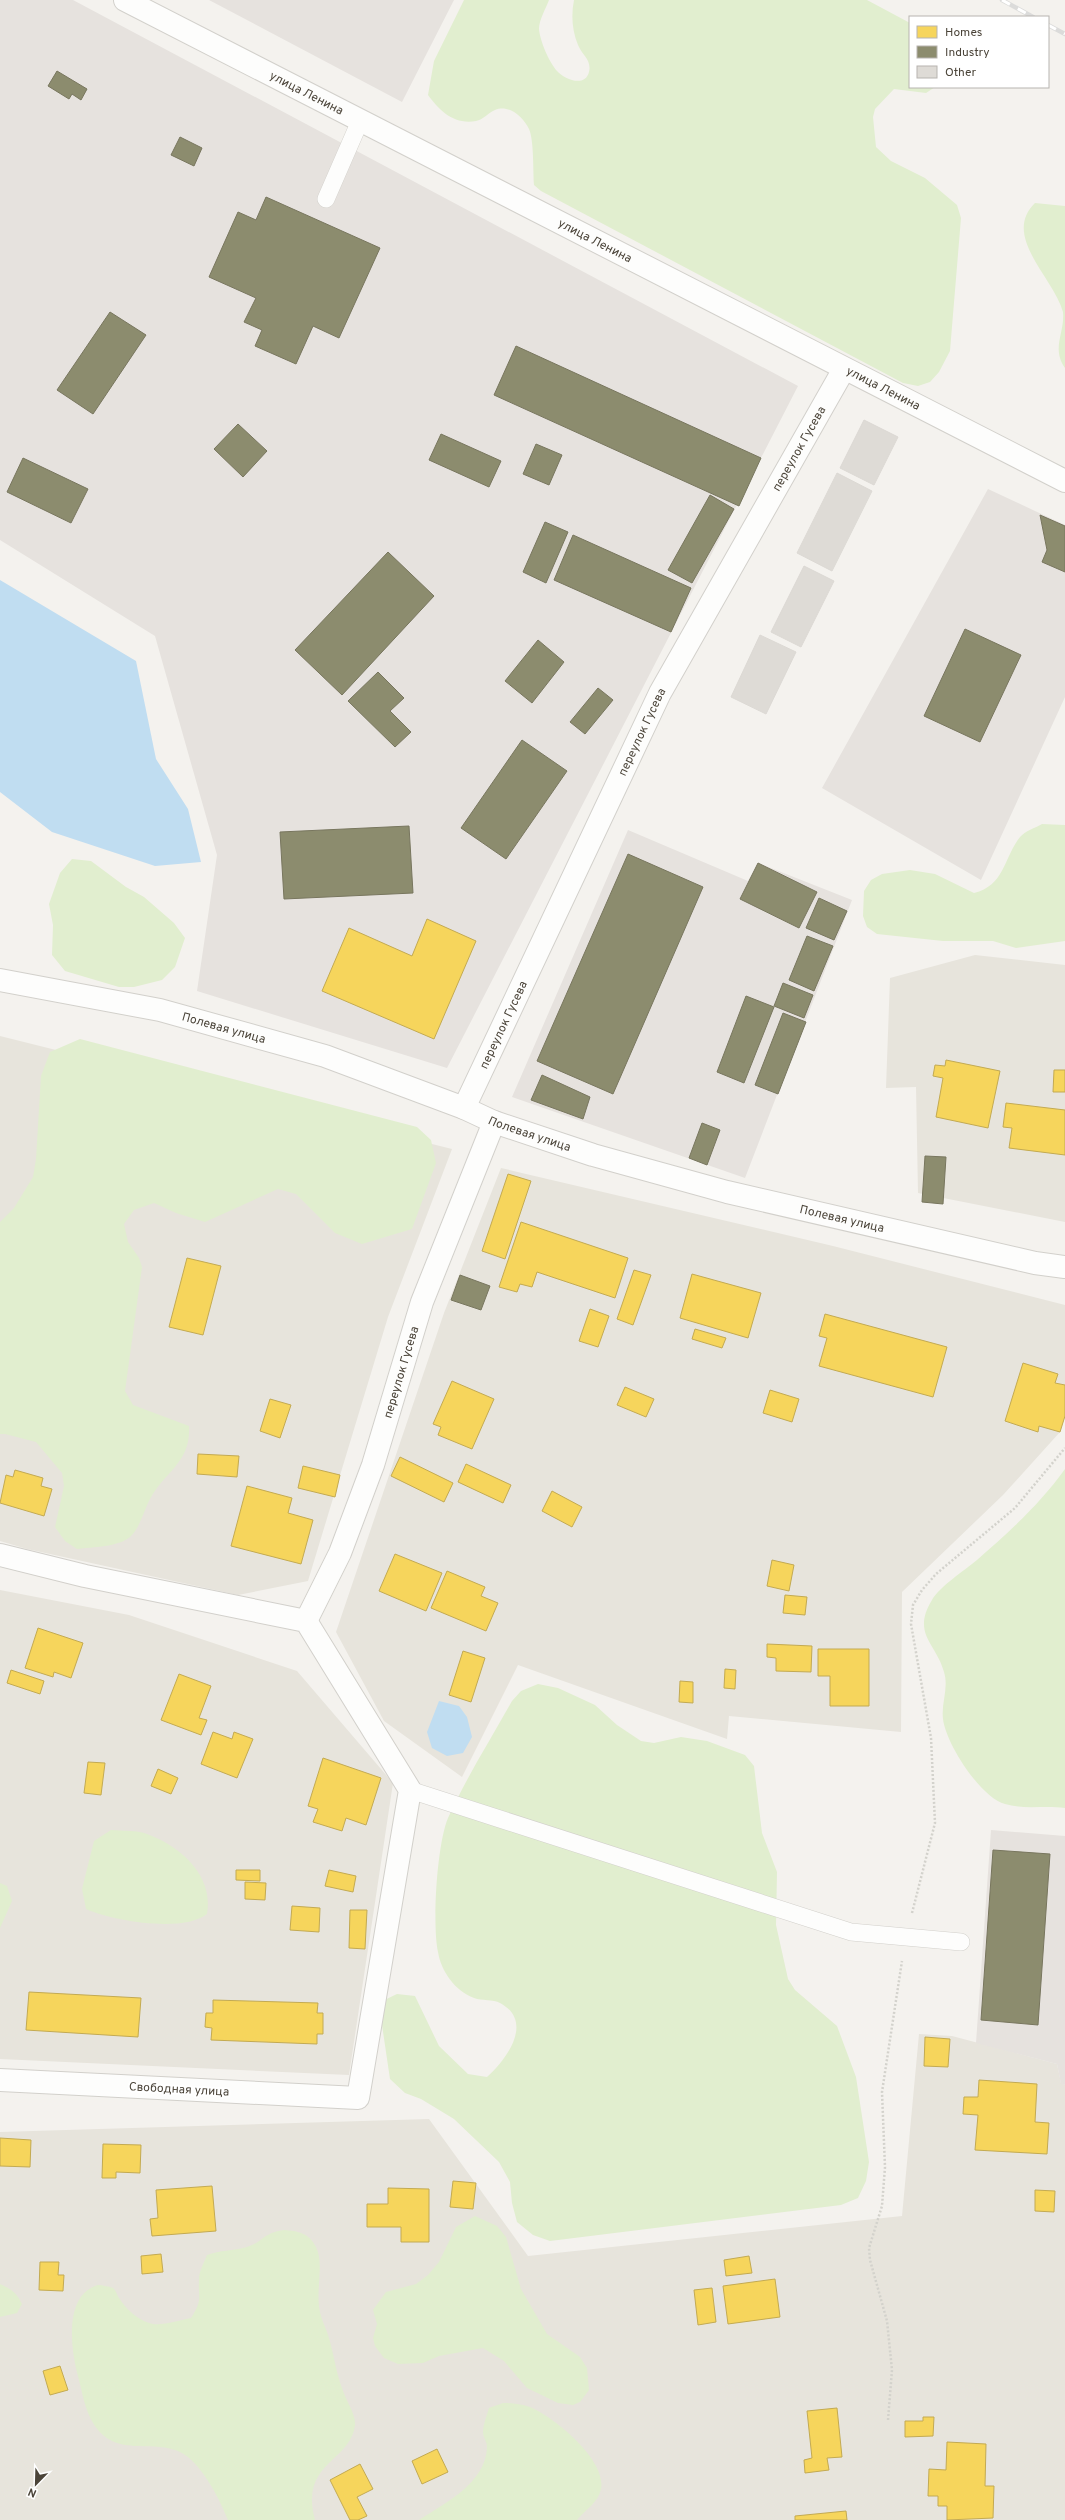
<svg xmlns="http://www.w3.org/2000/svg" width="1065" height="2520" font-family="Overpass,sans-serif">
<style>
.residential{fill:#e7e4dc}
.industrial{fill:#e6e2de}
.green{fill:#e1eecf}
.water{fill:#c0ddf1}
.homes{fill:#f6d55c;stroke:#c3aa52}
.industry{fill:#8c8c6e;stroke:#78765e}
.building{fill:#dedbd6;stroke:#dcd9d4}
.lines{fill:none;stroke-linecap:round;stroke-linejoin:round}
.lane-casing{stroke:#d2d0cb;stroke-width:18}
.street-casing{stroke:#d2d0cb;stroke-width:24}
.path{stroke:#d3d2cc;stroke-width:2.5;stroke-dasharray:2 2;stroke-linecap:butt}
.lane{stroke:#fdfdfc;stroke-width:17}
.street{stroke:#fdfdfc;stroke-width:22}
.rail-casing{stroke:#dbdbda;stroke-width:4.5}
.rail{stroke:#fff;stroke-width:3;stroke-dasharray:9;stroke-linecap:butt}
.labels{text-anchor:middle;stroke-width:4;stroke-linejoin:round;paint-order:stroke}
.street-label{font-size:12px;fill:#4b4439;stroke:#fff}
</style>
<rect width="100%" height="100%" fill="#f4f2ee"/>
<path class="residential" d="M975 955 1065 965V1222L918 1193 916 1087 886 1088 890 978Z
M0 1036 452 1149 388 1317 308 1581 238 1595 27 1549 0 1541Z
M501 1168 833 1246 1065 1305V1416L1060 1432 1003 1495 902 1592 901 1732 729 1716 727 1739 518 1665 462 1777 384 1721 336 1632 444 1313Z
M0 1590 129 1615 297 1671 393 1783 349 2075 0 2059Z
M919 2034 952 2036 1057 2064 1061 2083 1065 2085V2520H0V2132L429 2119 528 2256 902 2216Z"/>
<path class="industrial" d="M0 0H73L798 386 447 1068 197 991 217 855 155 636 0 540Z
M209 0H454L402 102Z
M988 489 1065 525V697L981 880 822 788Z
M628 830 748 881 758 863 852 900 745 1178 512 1097Z
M991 1830 1065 1836V2085L1061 2084 1057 2064 976 2043Z"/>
<path class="green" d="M464 0H549C546 8 539 20 539 29 540 41 549 62 557 71 564 79 585 88 589 72 592 60 582 55 578 45 572 30 571 15 574 0H867L910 23V87H935L926 93 894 89 875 109 873 117 876 147 891 161 925 178 957 205 961 218 950 351 939 372 930 382 918 386 903 383 541 191 534 185C533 171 534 140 529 129 523 117 509 104 495 110 488 113 483 120 476 121 454 125 440 111 428 95L434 61Z
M1035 203 1065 206V368C1051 348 1065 333 1063 312 1054 278 1001 236 1035 203Z
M1042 824 1065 825V941L1016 948 993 941H943L877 934 867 927 863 916 864 891 871 880 882 874 910 870 935 874 974 893C1005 885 1003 859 1020 837 1025 831 1035 828 1042 824Z
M72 859 91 861 126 887 144 897 174 923 185 938 175 967 162 980 134 987H119L65 971 52 955 53 925 49 904 60 873Z
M80 1039 417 1127 431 1140 436 1163 412 1229 362 1244 335 1233 296 1194 278 1189 205 1222 176 1213 154 1203 134 1210 124 1224 128 1242 139 1258 142 1267 125 1391 133 1405 189 1426C191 1463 165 1471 150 1499 144 1510 140 1528 130 1537 118 1547 93 1547 77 1549L65 1541 55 1527 64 1486 62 1473 36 1442 5 1434H0V1222L14 1208 33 1177 36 1159 41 1076 50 1052Z
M1065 1469V1808C1045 1805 1025 1810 1005 1804 981 1798 946 1744 943 1719 941 1703 949 1688 944 1672 937 1644 911 1634 932 1600 940 1586 964 1571 977 1560 1009 1532 1040 1504 1065 1469Z
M538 1684 558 1688 595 1705 617 1725 641 1741 654 1743 681 1737 707 1741 745 1755 754 1766 762 1833 777 1872 776 1925 788 1979 795 1990 837 2026 856 2077 869 2162 866 2181 858 2198 841 2205 550 2241 533 2235 517 2222 512 2203 510 2182 499 2162 454 2119 421 2099 405 2093 390 2079 382 2025 374 2005 397 1994 415 1996 439 2046 468 2074 487 2077C506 2060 535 2022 500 2003 493 1999 482 2001 474 1998 455 1991 441 1971 438 1952 432 1924 437 1844 448 1818 466 1778 491 1739 512 1701L521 1691Z
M111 1830C122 1831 137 1830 147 1834 180 1846 214 1875 207 1914 183 1933 113 1921 86 1909L82 1889 94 1841Z
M0 1883 7 1886 12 1901 0 1928Z
M475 2216 497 2226 506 2237 521 2289 547 2334 580 2357 587 2368 589 2390 580 2402 573 2405 558 2403 527 2388 504 2361 483 2348 439 2356 423 2363 398 2364 384 2358 375 2346 373 2338 377 2324 373 2310 386 2292 416 2284 428 2275 439 2262 456 2227Z
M284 2230C298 2231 309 2233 316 2247 325 2264 314 2294 321 2316 323 2323 327 2331 329 2338 334 2355 336 2372 342 2388 345 2399 356 2414 355 2425 351 2462 299 2462 315 2520H228C220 2500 205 2471 188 2457 165 2439 134 2452 112 2441 87 2428 84 2399 78 2376 71 2350 63 2295 98 2285 102 2285 110 2287 113 2288 116 2290 117 2295 119 2298 126 2309 137 2319 149 2323 160 2327 179 2320 191 2318 203 2299 198 2299 199 2279 199 2271 204 2263 207 2255 220 2250 233 2251 247 2247 263 2242 263 2233 284 2230Z
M0 2284C11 2289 17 2293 22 2304L17 2313 0 2317Z
M503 2403C513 2403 520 2404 530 2407 554 2417 607 2460 601 2489 598 2503 586 2509 577 2520H419C445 2503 486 2483 487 2447 487 2442 483 2437 483 2432 483 2425 487 2415 489 2408Z"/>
<path class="water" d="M0 580 136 661 156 759 188 809 201 862 155 866 52 832 0 792Z
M439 1701 459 1706 467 1717 472 1737 463 1753 447 1756 432 1748 427 1732Z"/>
<path class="homes" d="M427 919 476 941 434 1039 322 991 349 928 412 956Z
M946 1060 1000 1071 988 1128 936 1117 943 1078 933 1076 935 1065 945 1066Z
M1054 1070H1065V1092H1053Z
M1006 1103 1065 1110V1155L1009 1148 1012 1128 1003 1127Z
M508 1174 531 1181 505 1259 482 1251Z
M521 1222 628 1258 615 1298 537 1272 532 1287 520 1284 517 1292 499 1287Z
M187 1258 221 1266 203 1335 169 1327Z
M634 1270 651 1275 633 1325 617 1319Z
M692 1274 761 1293 748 1338 680 1318Z
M590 1309 609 1316 598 1347 579 1341Z
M825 1314 947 1347 933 1397 819 1366 827 1338 819 1336Z
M695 1329 726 1338 722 1348 692 1339Z
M1023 1363 1058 1374 1055 1383 1065 1385V1416L1060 1432 1039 1426 1038 1432 1005 1421Z
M452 1381 494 1399 472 1449 438 1435 441 1427 433 1424Z
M625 1387 654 1399 646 1417 617 1405Z
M770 1390 799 1399 792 1422 763 1413Z
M270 1399 291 1405 280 1438 260 1431Z
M198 1454 239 1456 237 1477 197 1474Z
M400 1457 453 1483 444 1502 391 1476Z
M466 1464 511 1485 503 1503 458 1482Z
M303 1466 340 1475 335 1497 298 1488Z
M15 1470 43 1478 41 1486 52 1489 44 1516 0 1503 6 1475 13 1477Z
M247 1486 292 1498 288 1513 313 1520 301 1564 231 1546Z
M552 1491 582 1507 572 1527 542 1511Z
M395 1554 442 1573 426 1611 379 1591Z
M772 1560 794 1565 789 1591 767 1586Z
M447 1571 485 1587 481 1596 498 1603 486 1631 431 1608Z
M785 1595 807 1597 805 1615 783 1613Z
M38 1628 83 1643 71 1678 54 1672 53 1677 25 1668Z
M767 1644 812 1646 811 1672 776 1671V1658L767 1657Z
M818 1649H869V1706H830V1676H818Z
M463 1651 485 1658 471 1702 449 1695Z
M725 1669 736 1670 735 1689 724 1688Z
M11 1670 44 1681 40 1694 7 1683Z
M179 1674 211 1686 199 1718 207 1720 201 1735 161 1720Z
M680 1681 693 1682V1703L679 1702Z
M213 1732 232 1739 234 1732 253 1739 237 1778 201 1764Z
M323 1758 381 1778 366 1825 346 1818 342 1831 313 1822 318 1809 308 1806Z
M88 1762 105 1763 101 1795 84 1793Z
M158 1769 178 1778 171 1794 151 1786Z
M236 1870H260V1881L236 1880Z
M329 1870 356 1876 353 1892 325 1886Z
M245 1882 266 1883 265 1900 245 1899Z
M292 1906 320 1908 319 1932 290 1930Z
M350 1910H367L365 1949 349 1948Z
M29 1992 141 1998 138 2037 26 2030Z
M213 2000 318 2003 317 2013H323V2034H317V2044L211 2040 212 2028 205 2027 206 2013H213Z
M925 2037 950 2039 948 2067 924 2066Z
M979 2080 1037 2084 1035 2122 1049 2123 1047 2154 975 2150 978 2115 963 2114 964 2097H978Z
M0 2138 31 2140 30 2167 0 2166Z
M103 2144 141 2145 140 2173 116 2172V2178H102Z
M453 2181 476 2183 473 2209 450 2207Z
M212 2186 216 2231 152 2236 150 2219 158 2218 156 2190Z
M388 2188 429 2189V2242H401V2227H367V2204H388Z
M1035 2190 1055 2191 1054 2212 1035 2211Z
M161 2254 163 2272 142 2274 141 2256Z
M749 2256 752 2273 726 2276 724 2260Z
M40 2262H59L58 2275H64L63 2291 39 2290Z
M775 2279 780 2317 728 2324 723 2286Z
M712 2288 716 2322 698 2325 694 2290Z
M60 2366 68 2390 50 2395 43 2371Z
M837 2408 842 2457 827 2458 829 2470 805 2473 804 2460 812 2458 807 2411Z
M923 2417H934L933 2436 905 2437V2421H923Z
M947 2442 986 2444 985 2486H994L993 2518 947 2520V2506H938V2496H928L929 2469 946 2470Z
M437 2449 448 2472 422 2484 412 2461Z
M360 2464 373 2489 357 2497 367 2516 358 2520H350L330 2480Z
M846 2511 847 2520H795V2516Z"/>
<path class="industry" d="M57 71 87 89 81 100 72 94 69 99 48 86Z
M180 137 202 148 194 166 171 155Z
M266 197 380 248 339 338 313 326 296 364 255 346 262 330 244 322 256 298 209 277 238 212 256 220Z
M110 312 146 335 93 414 57 390Z
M516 346 761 458 739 506 494 395Z
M238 424 267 451 243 477 214 449Z
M441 434 501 461 489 487 429 460Z
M536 444 562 455 549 485 523 474Z
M23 458 88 489 71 523 7 492Z
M710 495 734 509 692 583 668 570Z
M1040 515 1065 526V572L1042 562 1047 550Z
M545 522 568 532 546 583 523 572Z
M573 535 691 588 671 632 554 580Z
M388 552 434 596 342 695 295 650Z
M965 629 1021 655 980 742 924 716Z
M538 640 564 662 532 703 505 681Z
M378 672 404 698 390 711 411 732 395 747 348 701Z
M598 688 613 700 585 734 570 722Z
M522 740 567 771 506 859 461 828Z
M409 826 413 893 284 899 280 832Z
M628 854 703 887 613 1094 537 1061Z
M758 863 817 892 799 928 740 899Z
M819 898 847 911 834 940 806 928Z
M807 936 833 946 814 991 789 980Z
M783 983 813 995 804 1018 774 1006Z
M746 996 774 1007 744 1083 717 1072Z
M783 1013 806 1022 778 1094 755 1085Z
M542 1075 590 1097 583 1119 531 1100Z
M702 1123 720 1130 707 1165 689 1158Z
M925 1156 946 1157 943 1204 922 1202Z
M460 1275 490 1286 481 1310 451 1300Z
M993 1850 1050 1854 1038 2025 981 2020Z"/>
<path class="building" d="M864 420 898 437 874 485 840 468Z
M837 473 872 491 832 571 797 553Z
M804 566 834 581 801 647 771 632Z
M760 635 796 652 766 714 731 697Z"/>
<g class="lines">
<defs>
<path id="lane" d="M326 199 360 121
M410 1790 851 1932 961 1942"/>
<g id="street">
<path id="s1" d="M125 0 1065 481"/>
<path id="s2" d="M0 980 160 1010 325 1056 464 1108 494 1122 593 1155 727 1192 1035 1263 1065 1267"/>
<path id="s3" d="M464 1108 660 693 844 369"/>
<path d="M0 1555 85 1576 306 1621 410 1790 358 2098 0 2080"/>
<path id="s4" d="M306 1621 340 1553 373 1465 422 1302 494 1122"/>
</g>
</defs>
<use href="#lane" class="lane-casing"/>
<use href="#street" class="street-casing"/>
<path class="path" d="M912 1913 935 1823 931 1738 911 1624 913 1605 922 1590 936 1574 1015 1508 1065 1448
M888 2420 892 2370 887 2321 870 2260 869 2248 882 2206 885 2167 882 2092 902 1961"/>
<use href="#lane" class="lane"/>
<use href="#street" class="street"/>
<defs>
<path id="rail" d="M1002 0 1033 17
M1048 25 1065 34"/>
</defs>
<use href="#rail" class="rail-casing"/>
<use href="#rail" class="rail"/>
</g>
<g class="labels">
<g class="street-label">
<text dy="4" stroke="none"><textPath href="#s1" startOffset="204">улица Ленина</textPath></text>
<text dy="4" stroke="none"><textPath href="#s1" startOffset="528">улица Ленина</textPath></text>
<text dy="4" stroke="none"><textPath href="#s1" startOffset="852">улица Ленина</textPath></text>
<text dy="4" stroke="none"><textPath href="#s3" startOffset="740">переулок Гусева</textPath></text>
<text dy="4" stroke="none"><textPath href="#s3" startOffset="416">переулок Гусева</textPath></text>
<text dy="4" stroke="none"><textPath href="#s3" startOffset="92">переулок Гусева</textPath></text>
<text dy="4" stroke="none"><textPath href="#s2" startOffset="229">Полевая улица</textPath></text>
<text dy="4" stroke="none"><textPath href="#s2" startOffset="553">Полевая улица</textPath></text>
<text dy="4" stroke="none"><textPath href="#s2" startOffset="877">Полевая улица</textPath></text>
<text dy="4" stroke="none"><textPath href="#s4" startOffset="267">переулок Гусева</textPath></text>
<text transform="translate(179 2089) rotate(3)" y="4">Свободная улица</text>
</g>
</g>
<rect x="909" y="16" width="140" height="72" fill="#ffffff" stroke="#b7b4b0"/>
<rect x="917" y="26" width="20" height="12" fill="#f6d55c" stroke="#b7b4b0"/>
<text x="945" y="36" font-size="12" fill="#4b4439">Homes</text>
<rect x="917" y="46" width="20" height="12" fill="#8c8c6e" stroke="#b7b4b0"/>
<text x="945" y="56" font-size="12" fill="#4b4439">Industry</text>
<rect x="917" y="66" width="20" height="12" fill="#dedbd6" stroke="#b7b4b0"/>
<text x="945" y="76" font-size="12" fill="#4b4439">Other</text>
<g transform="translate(36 2484) rotate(203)" stroke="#ffffff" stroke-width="3" paint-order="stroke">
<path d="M0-3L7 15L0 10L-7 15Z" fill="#4b4439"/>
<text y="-6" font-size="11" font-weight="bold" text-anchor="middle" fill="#4b4439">N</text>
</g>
</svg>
